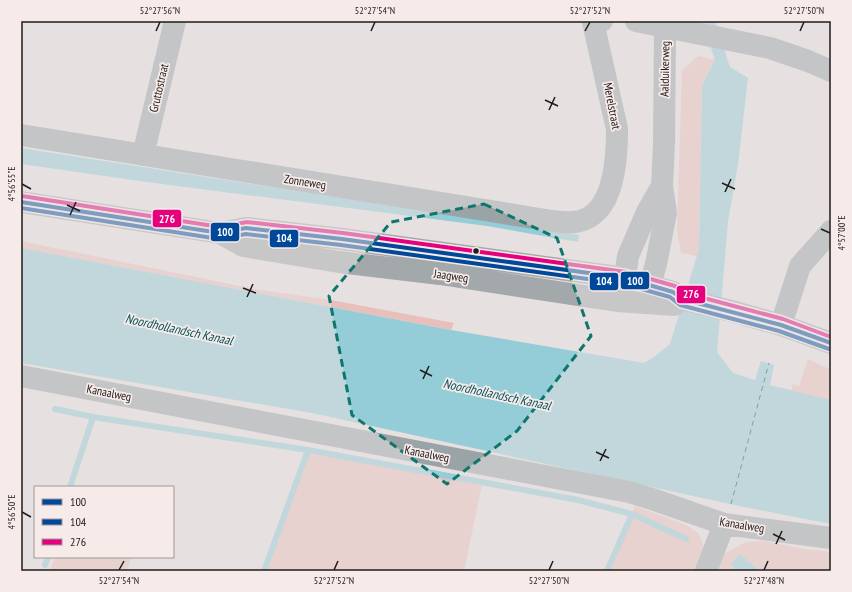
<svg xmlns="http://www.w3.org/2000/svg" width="852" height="592" font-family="'PT Sans Narrow',sans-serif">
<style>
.green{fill:#e8c0bb}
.water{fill:#94cdd7}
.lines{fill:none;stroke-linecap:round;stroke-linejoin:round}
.stream{stroke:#94cdd7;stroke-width:6}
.ferry{stroke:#03525c;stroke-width:1;stroke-dasharray:5 4;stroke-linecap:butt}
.minor{stroke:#9aa4a7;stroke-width:22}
.major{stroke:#a3a9aa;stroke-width:22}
.bus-1-casing{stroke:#f7ebe9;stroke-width:7}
.bus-2-casing{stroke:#f7ebe9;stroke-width:7}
.bus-3-casing{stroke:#f7ebe9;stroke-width:7}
.bus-1{stroke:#004899;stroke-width:4}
.bus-2{stroke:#004899;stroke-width:4}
.bus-3{stroke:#e5007d;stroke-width:4}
.marked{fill:none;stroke:#0f766e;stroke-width:3;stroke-dasharray:8 5;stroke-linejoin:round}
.ticks{fill:none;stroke:#201b1b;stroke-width:1.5}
.bus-dot{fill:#201b1b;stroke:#f7ebe9;stroke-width:1.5}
.labels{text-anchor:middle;stroke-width:3.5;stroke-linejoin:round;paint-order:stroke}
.street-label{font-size:12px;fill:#201b1b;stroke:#f7ebe9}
.water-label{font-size:13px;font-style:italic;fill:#03525c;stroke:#f7ebe9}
.line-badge{stroke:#f7ebe9;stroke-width:1.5}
.badge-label{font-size:11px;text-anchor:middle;font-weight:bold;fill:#fff}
.neatline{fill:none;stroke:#201b1b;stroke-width:1.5}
.ticks-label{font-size:10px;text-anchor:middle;fill:#201b1b}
</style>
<rect width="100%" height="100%" fill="#e6e0e0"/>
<path class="green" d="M698 56 715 60 702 85 699 249 697 256 681 253 677 231 682 70Z
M21 241 254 289 331 300 454 323 451 330 21 248Z
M808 359 831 370V400L791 391 793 384 799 386Z
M306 453 431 474 482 484 464 571H262Z
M635 506 686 525 698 533 704 547 726 553 746 542 764 541 804 549 831 552V571H760L740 554 731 564 735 571H608Z
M55 557H132L127 570 128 571H50Z"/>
<path class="water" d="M702 21H715L730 67 748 78 738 164 728 222 717 352 733 373 755 380 761 361 774 365 770 385 831 400V524L739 506 312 413 21 363V248L451 330 644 363 654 357 670 344 699 249 702 85 715 60Z
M21 148 579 235 578 242 487 226 139 181 21 164Z
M740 554 760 571H735L731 564Z"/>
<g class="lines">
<path class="stream" d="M55 409 93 417 70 487
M93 417 308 450
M45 565 48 557
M264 571 308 450 578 500 632 514
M607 571 632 514 686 539"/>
<path class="ferry" d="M731 504 769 363"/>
<path class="minor" d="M636 21 770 48 808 61 831 71
M21 135 552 221C562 222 573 224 583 220 615 209 617 157 617 129L593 22 602 21
M143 155 175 21
M638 291 625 278 628 256 647 212 662 186
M650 303V285L656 264 666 213 662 186 664 144 665 27
M781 325 800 266 831 231
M21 376 629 492 652 499 724 524 831 538
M706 571 724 524"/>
<path class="major" d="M21 202 220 233 246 228 342 239 625 278 673 292 682 299 735 312 781 325 831 343
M220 233 243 246 339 262 440 274 617 301 674 305 682 299"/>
<defs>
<path id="bus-1" d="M21 202 220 233 246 228 342 239 625 278 673 292 682 299 781 325 831 343"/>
<path id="bus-2" d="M21 208 219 239 246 234 341 245 624 284 670 297 680 305 779 331 829 349"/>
<path id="bus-3" d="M22 196 220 227 247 222 343 233 626 272 675 286 685 293 783 319 831 337"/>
</defs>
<use href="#bus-1" class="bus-1-casing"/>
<use href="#bus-2" class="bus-2-casing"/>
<use href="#bus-3" class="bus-3-casing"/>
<use href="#bus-1" class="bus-1"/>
<use href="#bus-2" class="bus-2"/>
<use href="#bus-3" class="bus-3"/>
</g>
<path d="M0 0H852V592H0ZM484 204 557 238 591 336 517 431 447 484 352 415 329 296 391 222Z" fill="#e6e0e0" fill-opacity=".55" fill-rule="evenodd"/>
<path class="marked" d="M484 204 557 238 591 336 517 431 447 484 352 415 329 296 391 222Z"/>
<path class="ticks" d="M156 31 160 22M371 31 375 22M585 31 590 22M800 31 804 22M545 100 558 106M549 110 555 97M722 183 735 189M22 184 31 189M725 192 731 179M67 205 80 211M70 215 76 202M821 229 830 233M243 288 256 293M247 297 253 284M420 370 432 376M423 379 429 366M596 452 609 458M600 461 606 449M22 512 31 517M773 534 785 540M776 544 782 531M119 570 124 561M334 570 338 561M549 570 553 561M764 570 768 561"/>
<circle class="bus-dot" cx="476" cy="251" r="3.5"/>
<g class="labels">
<g class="street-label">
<text transform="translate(665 69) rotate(-89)" y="4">Aalduikerweg</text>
<text transform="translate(159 88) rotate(-77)" y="4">Gruttostraat</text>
<text transform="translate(612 106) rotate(79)" y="4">Merelstraat</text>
<text transform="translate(305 182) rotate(9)" y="4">Zonneweg</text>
<text transform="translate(451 276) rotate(8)" y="4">Jaagweg</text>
<text transform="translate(109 393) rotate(11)" y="4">Kanaalweg</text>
<text transform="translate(427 454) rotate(11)" y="4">Kanaalweg</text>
<text transform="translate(742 525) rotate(9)" y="4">Kanaalweg</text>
</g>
<g class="water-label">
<text transform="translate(179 329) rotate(12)" y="5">Noordhollandsch Kanaal</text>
<text transform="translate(497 394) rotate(12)" y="5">Noordhollandsch Kanaal</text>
</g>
</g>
<g class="line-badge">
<rect x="152" y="209" width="30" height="19" rx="4" fill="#e5007d"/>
<rect x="210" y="222" width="30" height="20" rx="4" fill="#004899"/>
<rect x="269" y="229" width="30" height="19" rx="4" fill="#004899"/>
<rect x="620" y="271" width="30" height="19" rx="4" fill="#004899"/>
<rect x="589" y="272" width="30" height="19" rx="4" fill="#004899"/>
<rect x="676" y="285" width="30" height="19" rx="4" fill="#e5007d"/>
</g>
<g class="badge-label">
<text x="167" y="223">276</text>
<text x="225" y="236">100</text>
<text x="284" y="242">104</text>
<text x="635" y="285">100</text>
<text x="604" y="285">104</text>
<text x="691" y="298">276</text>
</g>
<rect width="852" height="592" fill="none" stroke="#f7ebe9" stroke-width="44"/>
<rect x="34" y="486" width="140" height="72" fill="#f7ebe9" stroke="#a19897"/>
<rect x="42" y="499" width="20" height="6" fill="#004899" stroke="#a19897"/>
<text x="70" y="506" font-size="12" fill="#201b1b">100</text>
<rect x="42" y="519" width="20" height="6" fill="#004899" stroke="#a19897"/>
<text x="70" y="526" font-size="12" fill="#201b1b">104</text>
<rect x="42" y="539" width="20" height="6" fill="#e5007d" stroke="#a19897"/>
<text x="70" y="546" font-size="12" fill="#201b1b">276</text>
<rect x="22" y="22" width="808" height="548" class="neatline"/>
<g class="ticks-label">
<text x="160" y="14">52°27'56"N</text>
<text x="375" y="14">52°27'54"N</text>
<text x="590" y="14">52°27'52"N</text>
<text x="804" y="14">52°27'50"N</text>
<text transform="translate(11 184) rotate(-90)" y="4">4°56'55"E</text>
<text transform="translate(841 233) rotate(-90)" y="4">4°57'00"E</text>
<text transform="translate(11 512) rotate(-90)" y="4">4°56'50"E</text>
<text x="119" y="584">52°27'54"N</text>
<text x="334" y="584">52°27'52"N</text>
<text x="549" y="584">52°27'50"N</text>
<text x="764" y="584">52°27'48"N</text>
</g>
</svg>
